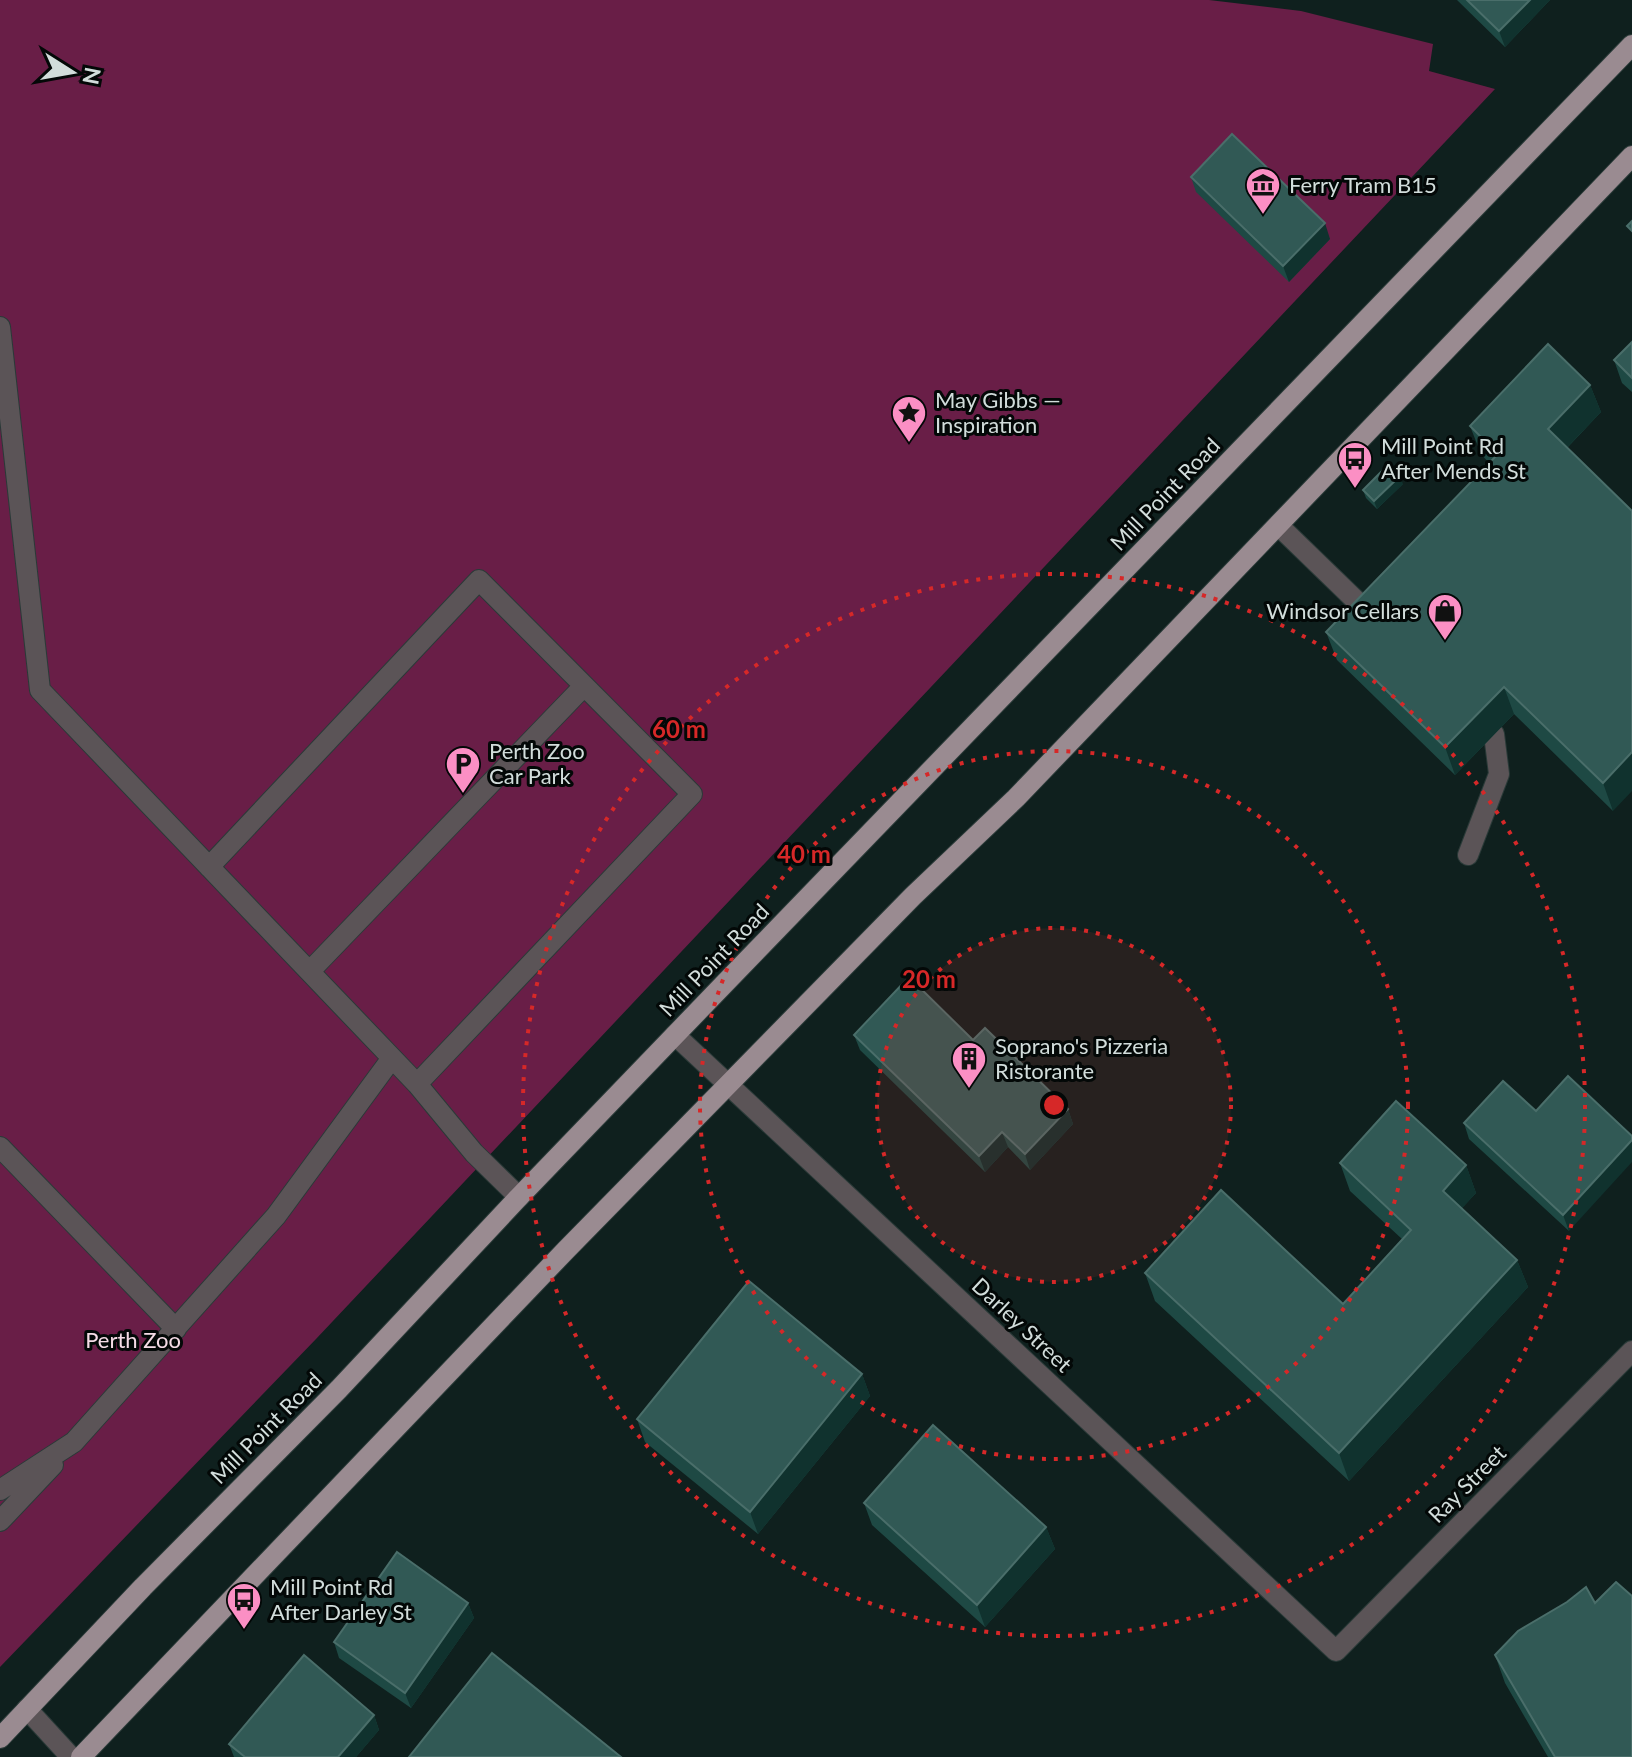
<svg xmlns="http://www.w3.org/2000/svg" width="1632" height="1757" font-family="Lato,sans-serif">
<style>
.green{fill:#691e47}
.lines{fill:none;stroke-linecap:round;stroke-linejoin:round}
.minor-casing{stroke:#2a3a38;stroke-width:22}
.major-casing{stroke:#2a3a38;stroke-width:22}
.minor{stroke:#5b5457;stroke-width:20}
.major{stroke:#9a8b91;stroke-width:20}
.wall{fill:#1e4944}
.shaded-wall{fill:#10322e}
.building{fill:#315955;stroke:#4a6e6a;stroke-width:2}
.ring{fill:none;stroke:#d62828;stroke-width:4;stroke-dasharray:4 8}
.labels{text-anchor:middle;stroke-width:6;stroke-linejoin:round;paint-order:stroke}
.poi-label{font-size:22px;fill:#d2dddb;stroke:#030807;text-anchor:start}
.street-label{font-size:22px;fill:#d2dddb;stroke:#030807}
.park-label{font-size:22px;fill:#f5dbe6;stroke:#030807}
.centre{fill:#d62828;stroke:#030807;stroke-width:4}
.ring-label{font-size:24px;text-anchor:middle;font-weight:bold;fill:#d62828;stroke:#030807;stroke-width:6;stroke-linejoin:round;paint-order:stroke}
</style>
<rect width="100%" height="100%" fill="#0f201e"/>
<path class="green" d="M0 0H1209L1301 11 1433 44 1429 71 1495 89 316 1339 0 1667Z"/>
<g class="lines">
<defs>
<path id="minor" d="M0 327 40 690 417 1084 474 1153 519 1197
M1279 526 1376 620
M1468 855 1499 774 1494 734 1477 718
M209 867 479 580 692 794 417 1084
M310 971 584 686
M675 1035 1336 1651 1632 1351
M0 1147 176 1329
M0 1490 74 1442 276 1216 392 1058
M0 1521 53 1465
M27 1709 71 1757"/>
<path id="major" d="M0 1738 143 1587 339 1389 519 1197 728 980 1632 45
M81 1757 566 1250 913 896 1016 798 1632 156"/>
</defs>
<use href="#minor" class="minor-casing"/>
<use href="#major" class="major-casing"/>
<use href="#minor" class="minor"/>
<use href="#major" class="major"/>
</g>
<path class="wall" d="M1457 0H1550L1505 47Z
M1191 177 1330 239 1289 282 1196 192Z
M1632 342V392L1622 383 1614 360Z
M1590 385 1601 412 1567 448 1613 811 1514 714 1455 775 1337 660 1326 632 1489 463 1481 454 1470 426Z
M1403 484 1377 509 1366 498 1363 490Z
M854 1035 973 1040 1068 1109 1073 1124 1030 1170 1008 1147 985 1172 860 1050Z
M1536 1111 1569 1231 1469 1139 1464 1123Z
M1340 1163 1466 1165 1476 1193 1462 1208 1517 1260 1528 1287 1349 1481 1155 1301 1145 1273 1343 1304 1402 1239 1350 1191Z
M862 1374 870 1396 758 1534 645 1442 637 1419Z
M864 1503 1046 1527 1055 1549 985 1627 872 1525Z
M468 1603 474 1618 411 1708 339 1658 334 1642Z
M1595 1603 1632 1757H1548L1505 1683 1495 1655Z
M374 1715 379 1730 356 1757H234L229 1744Z"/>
<path class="shaded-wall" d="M1530 0H1550L1505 47 1499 31Z
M1325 223 1330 239 1289 282 1283 266Z
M1590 385 1601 412 1558 457 1548 429Z
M1400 476 1403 484 1377 509 1374 501Z
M1504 687 1514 714 1455 775 1445 747Z
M1632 752V791L1613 811 1603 783Z
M1068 1109 1073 1124 1030 1170 1025 1154Z
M1002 1132 1008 1147 985 1172 979 1156Z
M1632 1140V1162L1569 1231 1563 1215Z
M1466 1165 1476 1193 1453 1218 1443 1191Z
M1517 1260 1528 1287 1349 1481 1339 1453Z
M862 1374 870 1396 758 1534 750 1512Z
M1046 1527 1055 1549 985 1627 977 1605Z
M468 1603 474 1618 411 1708 405 1693Z
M374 1715 379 1730 356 1757H338Z"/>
<path class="building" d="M1467 0H1530L1499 31Z
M1232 134 1325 223 1283 266 1191 177Z
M1632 221V231L1627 226Z
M1632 342V378L1614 360Z
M1548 344 1590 385 1548 429 1632 511V752L1603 783 1504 687 1445 747 1326 632 1498 454 1470 426Z
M1388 465 1400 476 1374 501 1363 490Z
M909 977 973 1040 985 1028 1068 1109 1025 1154 1002 1132 979 1156 854 1035Z
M1568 1076 1632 1136V1140L1563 1215 1464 1123 1503 1081 1536 1111Z
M1396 1101 1466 1165 1443 1191 1517 1260 1339 1453 1145 1273 1221 1190 1343 1304 1411 1230 1340 1163Z
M749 1281 862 1374 750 1512 637 1419Z
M933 1425 1046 1527 977 1605 864 1503Z
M397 1552 468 1603 405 1693 334 1642Z
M1616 1582 1632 1596V1757H1555L1495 1655 1518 1631 1567 1602 1586 1587 1595 1603Z
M492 1653 621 1757H409Z
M304 1655 374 1715 338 1757H245L229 1744Z"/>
<circle cx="1054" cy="1105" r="177" fill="#d62828" fill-opacity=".12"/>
<g class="ring">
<circle cx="1054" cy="1105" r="177"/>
<circle cx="1054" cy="1105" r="354"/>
<circle cx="1054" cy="1105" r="531"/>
</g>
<defs>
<symbol id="museum-pin" viewBox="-11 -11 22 30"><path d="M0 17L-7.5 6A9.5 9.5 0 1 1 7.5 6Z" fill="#fb8fc4" stroke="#030807"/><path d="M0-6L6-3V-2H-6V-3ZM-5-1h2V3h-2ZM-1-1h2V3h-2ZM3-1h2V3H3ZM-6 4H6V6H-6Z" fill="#111"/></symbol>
<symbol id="sight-pin" viewBox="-11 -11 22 30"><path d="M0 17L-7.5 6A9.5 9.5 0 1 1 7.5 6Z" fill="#fb8fc4" stroke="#030807"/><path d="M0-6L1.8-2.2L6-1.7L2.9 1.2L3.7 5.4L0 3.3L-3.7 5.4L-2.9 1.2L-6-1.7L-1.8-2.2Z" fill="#111"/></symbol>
<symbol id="bus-pin" viewBox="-11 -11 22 30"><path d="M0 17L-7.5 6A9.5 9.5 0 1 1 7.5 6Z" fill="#fb8fc4" stroke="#030807"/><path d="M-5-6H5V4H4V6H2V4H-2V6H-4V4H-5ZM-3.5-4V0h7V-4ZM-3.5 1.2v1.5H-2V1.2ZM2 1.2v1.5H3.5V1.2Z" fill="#111"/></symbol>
<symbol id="shop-pin" viewBox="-11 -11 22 30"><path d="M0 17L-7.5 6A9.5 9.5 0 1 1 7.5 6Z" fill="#fb8fc4" stroke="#030807"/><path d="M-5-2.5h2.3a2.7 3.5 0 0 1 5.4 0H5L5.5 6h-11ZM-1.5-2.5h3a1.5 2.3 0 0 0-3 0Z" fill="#111"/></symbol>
<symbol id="parking-pin" viewBox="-11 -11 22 30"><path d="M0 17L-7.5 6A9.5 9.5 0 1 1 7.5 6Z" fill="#fb8fc4" stroke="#030807"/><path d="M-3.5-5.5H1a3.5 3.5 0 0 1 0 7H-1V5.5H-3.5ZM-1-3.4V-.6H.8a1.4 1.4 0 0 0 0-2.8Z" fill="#111"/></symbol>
<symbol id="building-pin" viewBox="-11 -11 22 30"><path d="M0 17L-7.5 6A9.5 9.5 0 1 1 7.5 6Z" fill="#fb8fc4" stroke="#030807"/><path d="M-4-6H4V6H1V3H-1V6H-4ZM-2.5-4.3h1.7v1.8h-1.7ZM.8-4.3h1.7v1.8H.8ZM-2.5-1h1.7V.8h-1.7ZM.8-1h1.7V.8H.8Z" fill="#111"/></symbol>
</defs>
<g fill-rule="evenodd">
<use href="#museum-pin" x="1243" y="165" width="40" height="54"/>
<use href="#sight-pin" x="889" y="393" width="40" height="54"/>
<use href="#bus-pin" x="1335" y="439" width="40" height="54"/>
<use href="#shop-pin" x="1425" y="591" width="40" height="54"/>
<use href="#parking-pin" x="443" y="744" width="40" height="54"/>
<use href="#building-pin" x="949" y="1039" width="40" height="54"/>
<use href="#bus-pin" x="224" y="1580" width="40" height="54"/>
</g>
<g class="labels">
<g class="poi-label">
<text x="1289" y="193">Ferry Tram B15</text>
<text x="935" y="408">May Gibbs —<tspan x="935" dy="25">Inspiration</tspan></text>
<text x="1381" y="454">Mill Point Rd<tspan x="1381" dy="25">After Mends St</tspan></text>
<text x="1419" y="619" text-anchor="end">Windsor Cellars</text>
<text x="489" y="759">Perth Zoo<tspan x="489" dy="25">Car Park</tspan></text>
<text x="995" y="1054">Soprano's Pizzeria<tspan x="995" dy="25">Ristorante</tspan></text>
<text x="270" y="1595">Mill Point Rd<tspan x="270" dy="25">After Darley St</tspan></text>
</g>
<g class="street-label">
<text transform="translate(1165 494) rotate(-46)" y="8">Mill Point Road</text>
<text transform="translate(714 960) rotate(-46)" y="8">Mill Point Road</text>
<text transform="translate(1022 1325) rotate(43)" y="8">Darley Street</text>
<text transform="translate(266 1428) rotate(-45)" y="8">Mill Point Road</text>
<text transform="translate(1467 1484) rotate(-45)" y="8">Ray Street</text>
</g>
<g class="park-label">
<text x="133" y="1348">Perth Zoo</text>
</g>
</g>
<circle cx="1054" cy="1105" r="12" class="centre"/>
<g class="ring-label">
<text x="679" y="738">60 m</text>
<text x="804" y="863">40 m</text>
<text x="929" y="988">20 m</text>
</g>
<g transform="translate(72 72) rotate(101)" stroke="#030807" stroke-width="6" paint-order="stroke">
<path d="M0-6L14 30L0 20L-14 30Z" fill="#d2dddb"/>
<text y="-12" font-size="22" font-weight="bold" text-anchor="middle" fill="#d2dddb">N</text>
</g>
</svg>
